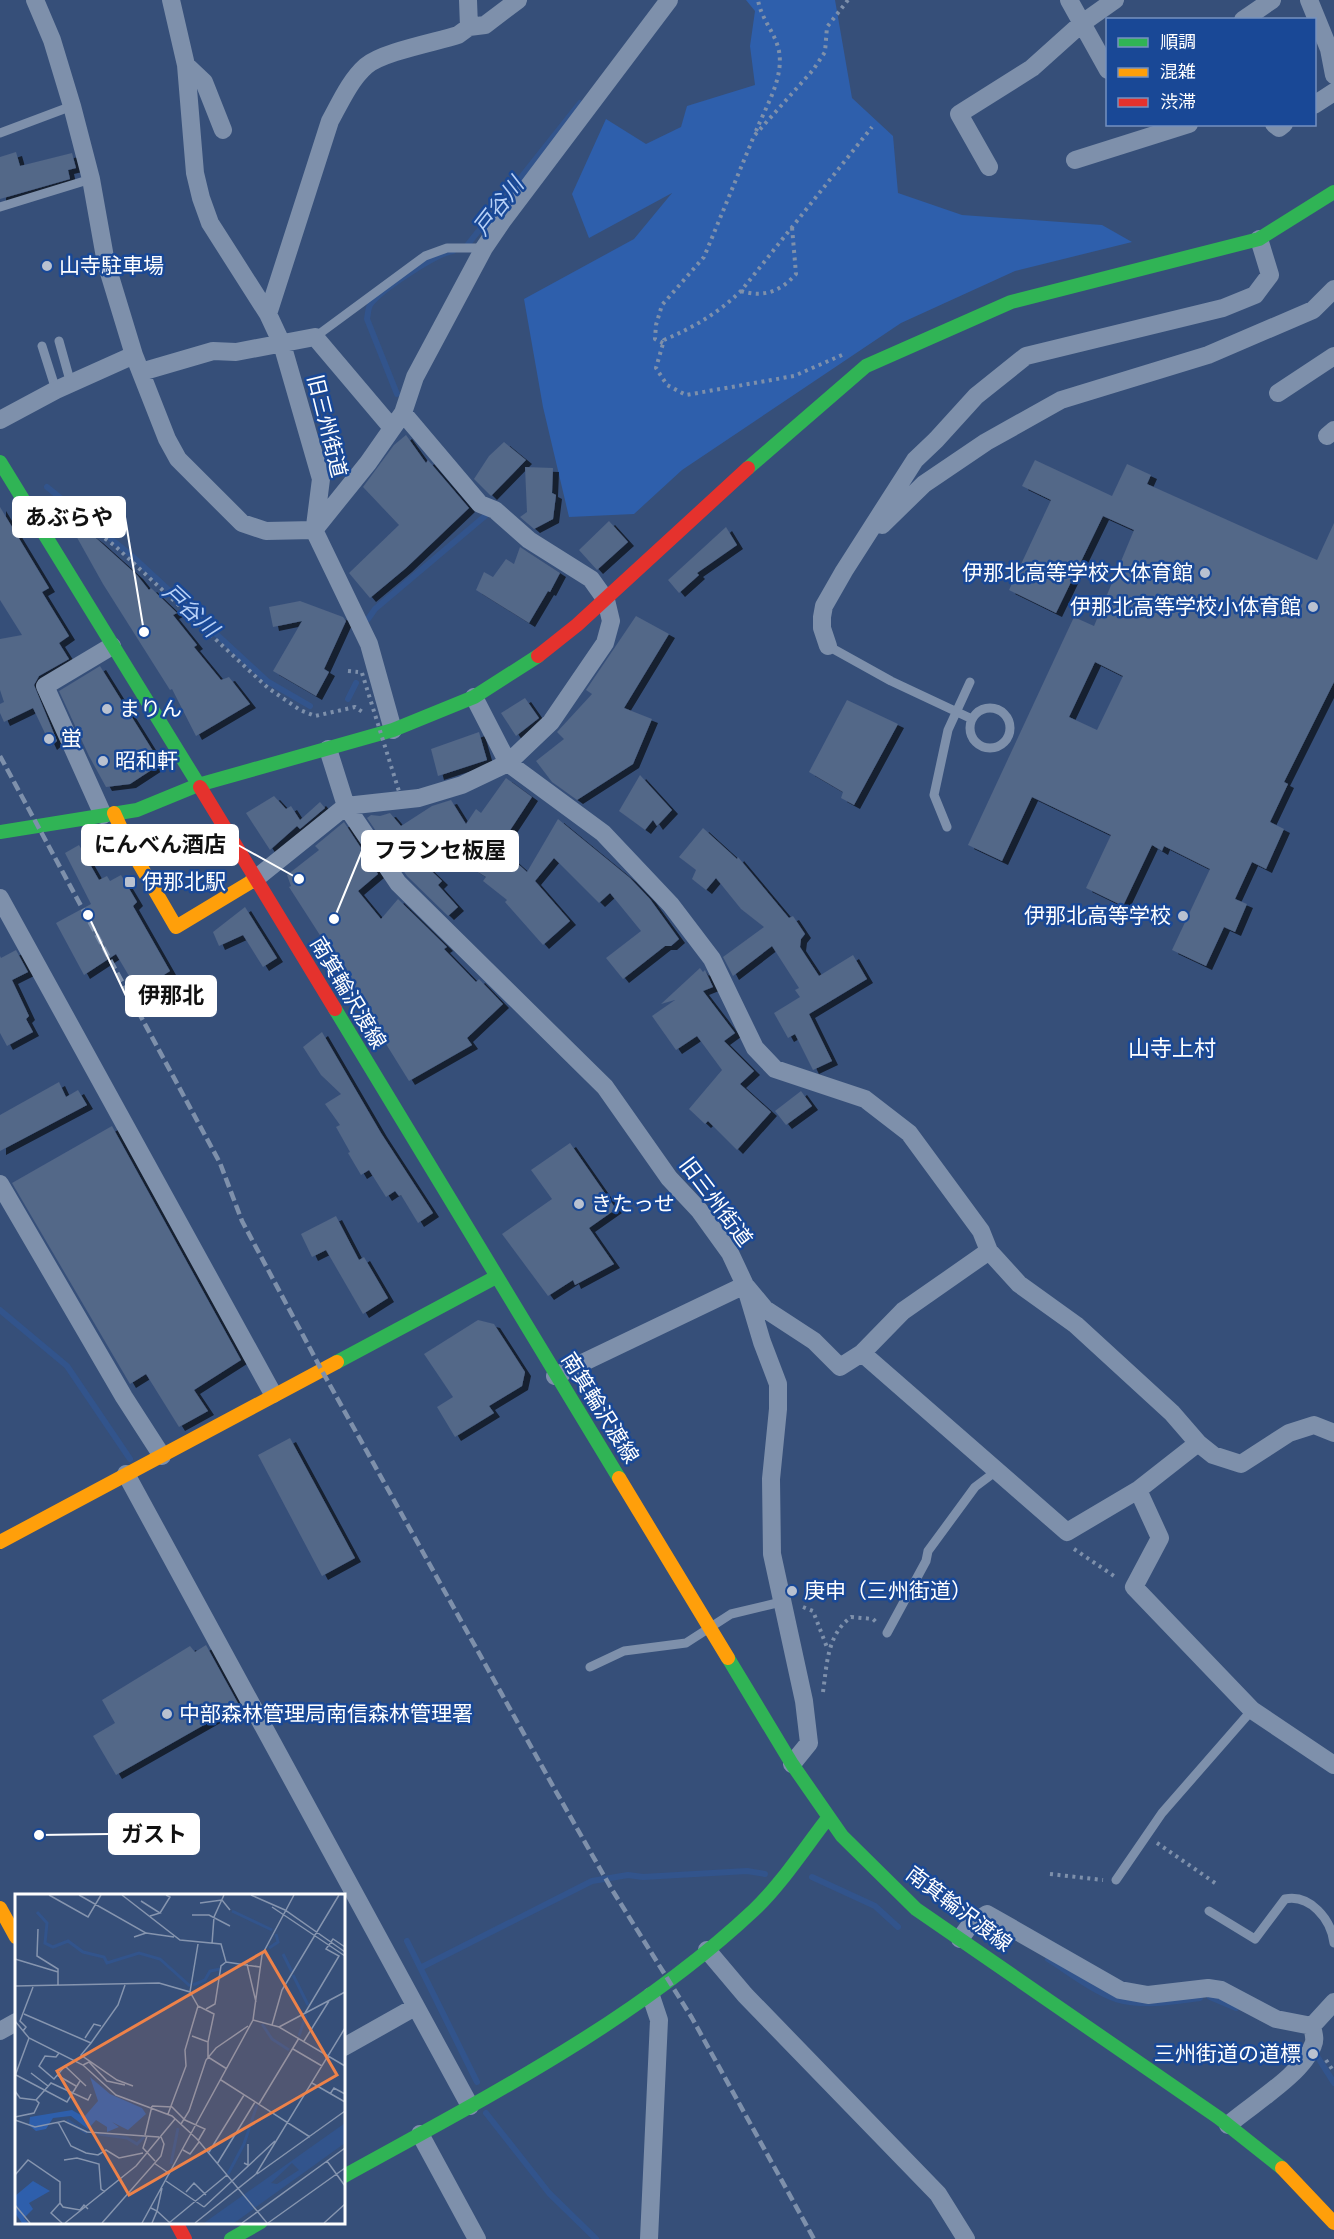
<svg xmlns="http://www.w3.org/2000/svg" width="1334" height="2239" font-family="'PT Sans','Noto Sans JP',sans-serif">
<style>
.green{fill:#2e5fac}
.lines{fill:none;stroke-linecap:round;stroke-linejoin:round}
.stream{stroke:#32548c;stroke-width:6}
.building{fill:#536788;fill-rule:evenodd;filter:url(#shadow)}
.path{stroke:#7e90ab;stroke-width:4;stroke-dasharray:3 4.5;stroke-linecap:butt}
.lane{stroke:#7e90ab;stroke-width:9}
.street{stroke:#7e90ab;stroke-width:18}
.fast{stroke:#30b455;stroke-width:14}
.slow{stroke:#ff9f0a;stroke-width:14}
.jam{stroke:#e5322d;stroke-width:14}
.rail{stroke:#7e90ab;stroke-width:4.5;stroke-dasharray:10 4.5;stroke-linecap:butt}
.path-bridge{stroke:#7e90ab;stroke-width:4;stroke-dasharray:3 4.5;stroke-linecap:butt}
.poi-dot{fill:#b9c1d0;stroke:#194896;stroke-width:2}
.labels{text-anchor:middle;stroke-width:5;stroke-linejoin:round;paint-order:stroke}
.poi-label{font-size:21px;fill:#fff;stroke:#194896;text-anchor:start}
.street-label{font-size:21px;fill:#fff;stroke:#194896}
.water-label{font-size:22px;font-style:italic;fill:#b8d1f7;stroke:#194896}
.neighbourhood-label{font-size:22px;fill:#fff;stroke:#194896}
.inset-river{fill:none;stroke:#32548c;stroke-width:3}
.inset-road{fill:none;stroke:#8695af;stroke-width:1.5}
.view{fill:#ee8249;fill-opacity:0.15;stroke:#ee8249;stroke-width:3}
.inset-edge{fill:none;stroke:#fff;stroke-width:3}
.leader{fill:none;stroke:#fff;stroke-width:2}
.callout-dot{fill:#fff;stroke:#194896;stroke-width:2}
.callout{fill:#fff;stroke:#fff;stroke-width:2}
.callout-label{font-size:22px;text-anchor:middle;font-weight:bold;fill:#111}
</style>
<defs>
<filter id="shadow"><feDropShadow dx="6" dy="4" stdDeviation="0" flood-color="#0009"/></filter>
</defs>
<rect width="100%" height="100%" fill="#364f79"/>
<path class="green" d="M746 0H835L852 98 893 136 898 193 962 215 1102 225 1132 242 1015 271 901 323 682 470 634 514 569 517 543 407 524 299 634 239 672 193 589 238 572 194 606 119 646 144 681 127 687 106 755 85 750 46 755 11Z"/>
<g class="lines">
<path class="stream" d="M465 248 580 103
M397 394 367 319C368 314 368 309 370 305 379 291 437 253 453 251
M47 487 132 556 267 681 310 706
M368 619 375 609 485 516 486 509
M348 699 356 683
M0 1310 67 1366 130 1459
M812 1877 875 1906 898 1927
M955 1909 966 1908
M407 1941 477 2082
M1048 1959C1069 1972 1093 1991 1116 1999 1144 2007 1173 2002 1200 1998
M422 1967 592 1881 628 1875 643 1877 747 1871 765 1874
M1210 1997 1236 2008
M1317 2056 1334 2083
M486 2113 549 2193 596 2239"/>
</g>
<path class="building" d="M16 152 20 166 72 153 76 168 68 170 70 179 0 199V157Z
M406 435 426 463 428 460 469 508 406 568 370 598 349 573 399 525 363 487 394 445Z
M504 442 526 460 491 496 474 479 489 456Z
M1035 460 1112 496 1127 464 1151 475 1147 484 1317 560 1334 523V682L1284 782 1288 784 1270 822 1284 829 1266 869 1252 862 1235 899 1247 904 1235 932 1224 927 1206 966 1172 950 1210 869 1164 846 1162 851 1152 845 1123 906 1086 888 1111 835 1032 797 1002 861 968 845 1074 617 1094 626 1134 530 1103 516 1056 613 1009 590 1051 500 1022 486ZM1095 662 1123 676 1097 730 1069 717Z
M525 467 553 468 552 493 556 495 553 519 534 529 520 517 527 512Z
M0 507 49 588 42 592 69 636 59 643 69 659 39 676 34 685 57 741 51 746 33 708 4 722 0 713V704L4 702 0 690V639L22 635 0 600Z
M65 516 97 539 137 575 149 590 151 588 177 613 173 615 197 645 194 647 221 680 229 677 250 704 196 736 172 689 170 690 103 584Z
M609 521 628 542 597 570 579 550Z
M726 527 737 545 697 573 699 575 679 593 668 580Z
M520 547 560 573 550 592 548 591 529 623 476 590 484 572 493 577 506 559 514 564Z
M300 601 343 617 346 621 324 669 329 672 316 696 273 671 302 621 273 627 269 607Z
M636 616 669 634 624 708 652 719 633 764 577 800 552 782 536 761 564 739 557 732 592 694 586 690Z
M100 666 158 759 156 767 130 784 106 787 89 756 59 691Z
M525 698 539 718 516 736 501 713Z
M847 700 898 724 854 805 841 798 843 792 809 772Z
M479 732 487 760 438 776 431 749Z
M640 775 672 810 657 826 653 820 645 830 619 811Z
M506 778 532 797 499 847 527 872 558 819 630 878 650 899 679 939 671 946H665L623 979 606 958 641 931 610 893 599 903 554 858 535 881 570 921 543 945 505 902 507 900 483 881 486 877 473 869 479 859 441 834 419 859 442 881 438 885 458 907 448 916 407 876 367 818 371 815 380 816 390 813 401 826 432 806 451 800 466 824 476 809 481 813Z
M274 796 286 809 291 806 300 820 320 802 325 808 300 829 297 826 270 850 246 813Z
M344 822 378 874 358 891 381 919 398 899 447 947 444 949 476 982 479 979 503 1004 467 1038 472 1045 409 1081 368 1015 370 1013 289 887 291 886 287 875 319 850 315 846Z
M703 828 737 859 738 857 789 918 793 916 805 934 801 939 800 947 819 976 853 955 867 979 809 1014 832 1061 813 1070 795 1034 788 1038 774 1013 800 997 795 990 799 988 772 946 733 976 723 957 764 927 741 909 716 878 706 890 692 879 696 870 679 857Z
M79 845 99 880 107 876 110 881 121 875 137 902 133 906 170 971 156 980 165 996 148 1008 116 954 84 975 56 923 91 904 65 853Z
M245 907 277 958 263 967 243 935 219 946 213 932Z
M16 950 28 972 12 980 29 1016 26 1019 33 1032 7 1046 0 1033V956L1 958Z
M700 968 703 972 705 970 713 987 703 991 735 1033 724 1041 754 1071 740 1084 771 1112 737 1150 708 1121 705 1124 689 1109 722 1070 697 1036 676 1050 652 1016 675 1000 661 1004Z
M322 1032 381 1133 433 1213 418 1223 401 1195 399 1196 395 1191 386 1197 369 1170 361 1175 348 1153 350 1152 336 1127 340 1125 325 1104 341 1094 321 1075 303 1047Z
M59 1082 66 1097 78 1090 87 1105 0 1151V1115Z
M801 1091 812 1106 786 1125 775 1111Z
M112 1126 241 1360 194 1390 208 1411 179 1427 146 1374 130 1384 12 1183Z
M570 1143 616 1209 589 1228 614 1264 575 1285 573 1280 548 1296 502 1234 552 1199 531 1170Z
M336 1216 359 1260 364 1257 388 1298 363 1314 326 1250 312 1257 301 1234Z
M478 1320 494 1324 525 1372 522 1386 489 1406 494 1413 455 1437 437 1407 453 1397 424 1354Z
M290 1438 355 1558 322 1576 258 1455Z
M206 1645 239 1705 116 1775 93 1736 115 1723 102 1700 190 1646 195 1652Z"/>
<g class="lines">
<path class="path" d="M756 131C766 106 786 75 778 47 773 30 761 18 758 0
M741 291C764 298 781 291 796 274L792 227
M663 343 655 339 656 325 662 305 704 257 754 136 813 70 825 52 827 27 848 0
M842 355 794 376 686 395 667 385 656 368 664 340C694 327 717 314 741 291L872 127
M50 499 114 545 268 688 300 710 315 716 355 707 364 713
M348 671 358 672
M1074 1549 1117 1578
M803 1607 813 1611 828 1650
M823 1692C827 1664 827 1635 851 1617L873 1619 878 1624
M1157 1843 1218 1885
M1050 1874 1103 1880
M1326 2060 1334 2072"/>
<path class="lane" d="M0 133 72 106
M0 207 91 179
M315 337 425 256 447 248H484
M59 341 71 384
M42 346 56 390
M828 646 891 681 972 719
M970 728a20 20 0 1 1 40 0a20 20 0 1 1-40 0Z
M947 827 934 795 948 730 970 682
M887 1633 926 1561 928 1551 975 1487 995 1472
M590 1667 624 1651 686 1643 731 1614 781 1602
M1116 1880 1162 1813 1252 1710
M1209 1911 1255 1939 1285 1899C1310 1894 1331 1919 1334 1943"/>
<path class="street" d="M35 0 52 40 72 106 91 179 106 263 134 355 167 439 178 459 242 523 266 531 314 530
M171 0 186 65 195 173 201 198 210 223 268 314 282 344 321 479 315 526
M1069 0 1108 70
M1309 0 1329 49 1334 75
M1243 20 1272 0
M469 27 485 25 518 0
M186 65 204 82 223 130
M1314 105 1334 92
M1274 124 1279 128 1284 124
M1075 160 1189 124
M989 167 959 114 1032 68 1081 24 1115 0
M268 314 330 121C340 103 350 80 366 66 382 52 436 42 458 35L469 27 468 0
M141 372 213 351 236 352 315 337 392 428
M1278 393 1334 356
M0 420 56 390 134 355
M1327 436 1334 430
M882 525 924 484 986 442 1061 400 1208 355 1313 310 1334 289
M314 530 368 463 403 413 415 377 484 248 503 220 669 0
M314 530 369 644 393 730
M828 646 822 628V617L824 606 844 571 915 460 936 440 976 396 1026 356 1223 308 1255 295 1270 275 1259 239
M474 697 508 763 603 833 671 905 712 959 755 1048 775 1069 865 1099 909 1133 981 1231 989 1251 1019 1284 1076 1325 1172 1413 1198 1443 1213 1455 1241 1464 1289 1433 1314 1425 1334 1433
M328 749 346 806 398 883 605 1087 669 1178 699 1210 730 1253 745 1285 762 1342 778 1384V1409L771 1479 772 1554 804 1701 809 1743 792 1764
M103 815 45 686 112 646
M254 880 346 806 419 798 462 785 508 763 551 722 605 643 611 621 606 600 591 579 529 540 495 510 480 504 403 413
M0 898 273 1394
M0 1184 124 1397 162 1456
M989 1251 903 1311 862 1353 1067 1532 1138 1490 1198 1443
M555 1376 745 1285 765 1309 814 1341 840 1367 862 1353
M126 1474 470 2106
M1138 1490 1160 1538 1134 1587 1252 1710 1334 1765
M960 1939 970 1925 987 1914 1120 1990 1148 1995 1208 1988 1221 1990 1276 2019 1312 2026 1334 2002
M707 1950 745 1995 938 2194 966 2239
M0 2031 16 2022
M344 2047 415 2007
M1228 2125C1252 2104 1303 2074 1313 2045 1316 2039 1313 2032 1312 2026
M420 2134 477 2239
M649 2239 659 2020 651 1996"/>
<path class="fast" d="M0 462 200 787
M748 468 866 366 1011 302 1259 239 1334 192
M0 832 137 810 198 785 393 730 474 697 538 656
M335 1009 619 1478
M337 1362 496 1277
M728 1658 792 1764 842 1836 916 1909 1219 2118 1282 2168
M344 2176C485 2098 636 2021 754 1910 780 1886 806 1846 828 1818
M231 2239 261 2222"/>
<path class="slow" d="M114 813 129 846 176 927 254 880
M619 1478 728 1658
M0 1542 337 1362
M0 1908 16 1937
M1282 2168 1334 2223"/>
<path class="jam" d="M538 656 577 625 748 468
M200 787 335 1009
M176 2222 185 2239"/>
<path class="rail" d="M0 756 220 1163 242 1221 321 1369 554 1788 611 1888 692 2018 814 2239"/>
<path class="path-bridge" d="M362 673 402 801"/>
</g>
<g class="poi-dot">
<circle cx="47" cy="266" r="6"/>
<circle cx="1205" cy="573" r="6"/>
<circle cx="1313" cy="607" r="6"/>
<circle cx="107" cy="709" r="6"/>
<circle cx="49" cy="739" r="6"/>
<circle cx="103" cy="761" r="6"/>
<rect x="124" y="876" width="12" height="12" rx="3"/>
<circle cx="1183" cy="916" r="6"/>
<circle cx="579" cy="1204" r="6"/>
<circle cx="792" cy="1591" r="6"/>
<circle cx="167" cy="1714" r="6"/>
<circle cx="1313" cy="2054" r="6"/>
</g>
<g class="labels">
<g class="poi-label">
<text x="59" y="273">山寺駐車場</text>
<text x="1193" y="580" text-anchor="end">伊那北高等学校大体育館</text>
<text x="1301" y="614" text-anchor="end">伊那北高等学校小体育館</text>
<text x="119" y="716">まりん</text>
<text x="61" y="746">蛍</text>
<text x="115" y="768">昭和軒</text>
<text x="142" y="889">伊那北駅</text>
<text x="1171" y="923" text-anchor="end">伊那北高等学校</text>
<text x="591" y="1211">きたっせ</text>
<text x="804" y="1598">庚申（三州街道）</text>
<text x="179" y="1721">中部森林管理局南信森林管理署</text>
<text x="1301" y="2061" text-anchor="end">三州街道の道標</text>
</g>
<g class="street-label">
<text transform="translate(327 426) rotate(76)" y="7">旧三州街道</text>
<text transform="translate(348 993) rotate(59)" y="7">南箕輪沢渡線</text>
<text transform="translate(716 1202) rotate(53)" y="7">旧三州街道</text>
<text transform="translate(600 1408) rotate(58)" y="7">南箕輪沢渡線</text>
<text transform="translate(959 1909) rotate(37)" y="7">南箕輪沢渡線</text>
</g>
<g class="water-label">
<text transform="translate(498 206) rotate(-52)" y="8">戸谷川</text>
<text transform="translate(191 610) rotate(43)" y="8">戸谷川</text>
</g>
<g class="neighbourhood-label">
<text x="1172" y="1056">山寺上村</text>
</g>
</g>
<g transform="translate(15 1894)">
<rect width="330" height="330" fill="#364f79"/>
<path d="M75 183 95 200 127 214 131 220 113 236 97 228 104 233 92 238V233L81 226 73 235 56 222 38 224 31 235 21 237 14 231 15 223 57 216 69 223 83 207ZM18 287 35 297 14 309 18 315 9 324 13 329H7L0 319V302Z" fill="#2e5fac"/>
<path d="M330 229V249L219 329H189ZM277 269 284 276 262 290 256 289Z" fill="#32548c" fill-rule="evenodd"/>
<path class="inset-river" d="M217 17 257 36M22 18 32 29 30 49 38 53 53 47 68 58 89 63 92 69 124 59 145 65 175 92M254 54 263 48 261 40M268 60 277 78M278 81 293 111M178 91 190 86 195 77 205 75M247 130 257 145 274 156M284 142 291 121M52 226 72 239M83 240 112 244 122 250 129 243M156 270 163 234M213 280 229 250 242 211"/>
<path class="inset-road" d="M34 1 73 23 86 1M64 1 131 39 119 43M107 1 165 46 206 50 211 68M236 1 270 16 330 58M126 7 145 19 135 22M185 9 207 6 215 16M257 13 330 62M145 19 155 3 151 1M177 21H194L215 32M23 35 22 62 43 75V92M131 39 159 43M197 50 199 23 209 1M0 65 43 78M211 68 245 73M232 70 241 108M0 92 144 89 175 98 183 112 199 120 193 148 177 142M175 98 183 50M191 115 200 110 206 72 211 68M290 119 324 62 311 55 318 45 330 53M9 120 76 149 103 111 110 91M238 126 264 133 330 172M0 127 14 144 68 171 101 201 157 222 182 245 252 329M257 131 267 96 324 1M264 133 330 98M8 137 11 133 5 127 18 93M70 144 79 130 86 132M289 147 314 107M193 148V163L212 175M76 149 66 161 102 186 118 192M278 155 307 172M44 159 41 163 30 162 24 172 39 185 50 172 71 192M68 171 74 168 92 187 110 191M16 179 33 192M1 181 52 208 65 187M42 181 61 192M0 182 14 144M206 186 295 243M297 189 330 208M0 197 5 204 21 206M315 200 319 194 330 200M244 210 284 144M137 212 157 213 170 226 190 235 183 247M153 220 171 172 170 156 183 112M0 223 19 219 24 209 21 206 36 189 73 206 76 200M0 226 20 233 49 227 72 238 144 243M43 228 56 252 71 259 83 261 91 256 104 264 128 259M166 230 174 217 191 166 201 154 233 132M130 241 137 212M132 242 128 254 140 267M168 256 175 260 184 248M194 258 229 201M49 266 62 264 84 270 86 295 90 298M312 267 330 292M139 269 155 280M229 269 233 271V250M202 270 240 208M242 280 330 217M0 281 13 266 45 288V309L36 319 47 329M151 287 189 313M147 294 142 317 155 329M171 298 179 289 191 301M45 309 48 313 65 316 69 311 73 315M0 311 15 329M189 313 260 247M136 314 142 317 137 329M50 329 121 272 160 225M87 329 146 262 149 250 146 243M127 329 238 126 247 61 279 1M154 329 212 281M180 329 241 280 330 134M227 329 330 254M253 329 330 274M309 329 330 310"/>
<path class="view" d="M250 57 322 181 114 301 42 177Z"/>
<rect width="330" height="330" class="inset-edge"/>
</g>
<path class="leader" d="M144 632L125 517M299 879L238 845M334 919L362 851M88 915L126 996M39 1835L109 1834"/>
<g class="callout-dot">
<circle cx="144" cy="632" r="6"/>
<circle cx="299" cy="879" r="6"/>
<circle cx="334" cy="919" r="6"/>
<circle cx="88" cy="915" r="6"/>
<circle cx="39" cy="1835" r="6"/>
</g>
<g class="callout">
<rect x="13" y="497" width="112" height="40" rx="6"/>
<rect x="82" y="825" width="156" height="40" rx="6"/>
<rect x="362" y="831" width="156" height="40" rx="6"/>
<rect x="126" y="976" width="90" height="40" rx="6"/>
<rect x="109" y="1814" width="90" height="40" rx="6"/>
</g>
<g class="callout-label">
<text x="69" y="525">あぶらや</text>
<text x="160" y="852">にんべん酒店</text>
<text x="440" y="858">フランセ板屋</text>
<text x="171" y="1003">伊那北</text>
<text x="154" y="1842">ガスト</text>
</g>
<rect x="1106" y="18" width="210" height="108" fill="#194896" stroke="#7591c0" stroke-width="1.5"/>
<rect x="1118" y="38" width="30" height="9" fill="#30b455" stroke="#7591c0" stroke-width="1.5"/>
<text x="1160" y="48" font-size="18" fill="#ffffff">順調</text>
<rect x="1118" y="68" width="30" height="9" fill="#ff9f0a" stroke="#7591c0" stroke-width="1.5"/>
<text x="1160" y="78" font-size="18" fill="#ffffff">混雑</text>
<rect x="1118" y="98" width="30" height="9" fill="#e5322d" stroke="#7591c0" stroke-width="1.5"/>
<text x="1160" y="108" font-size="18" fill="#ffffff">渋滞</text>
</svg>
